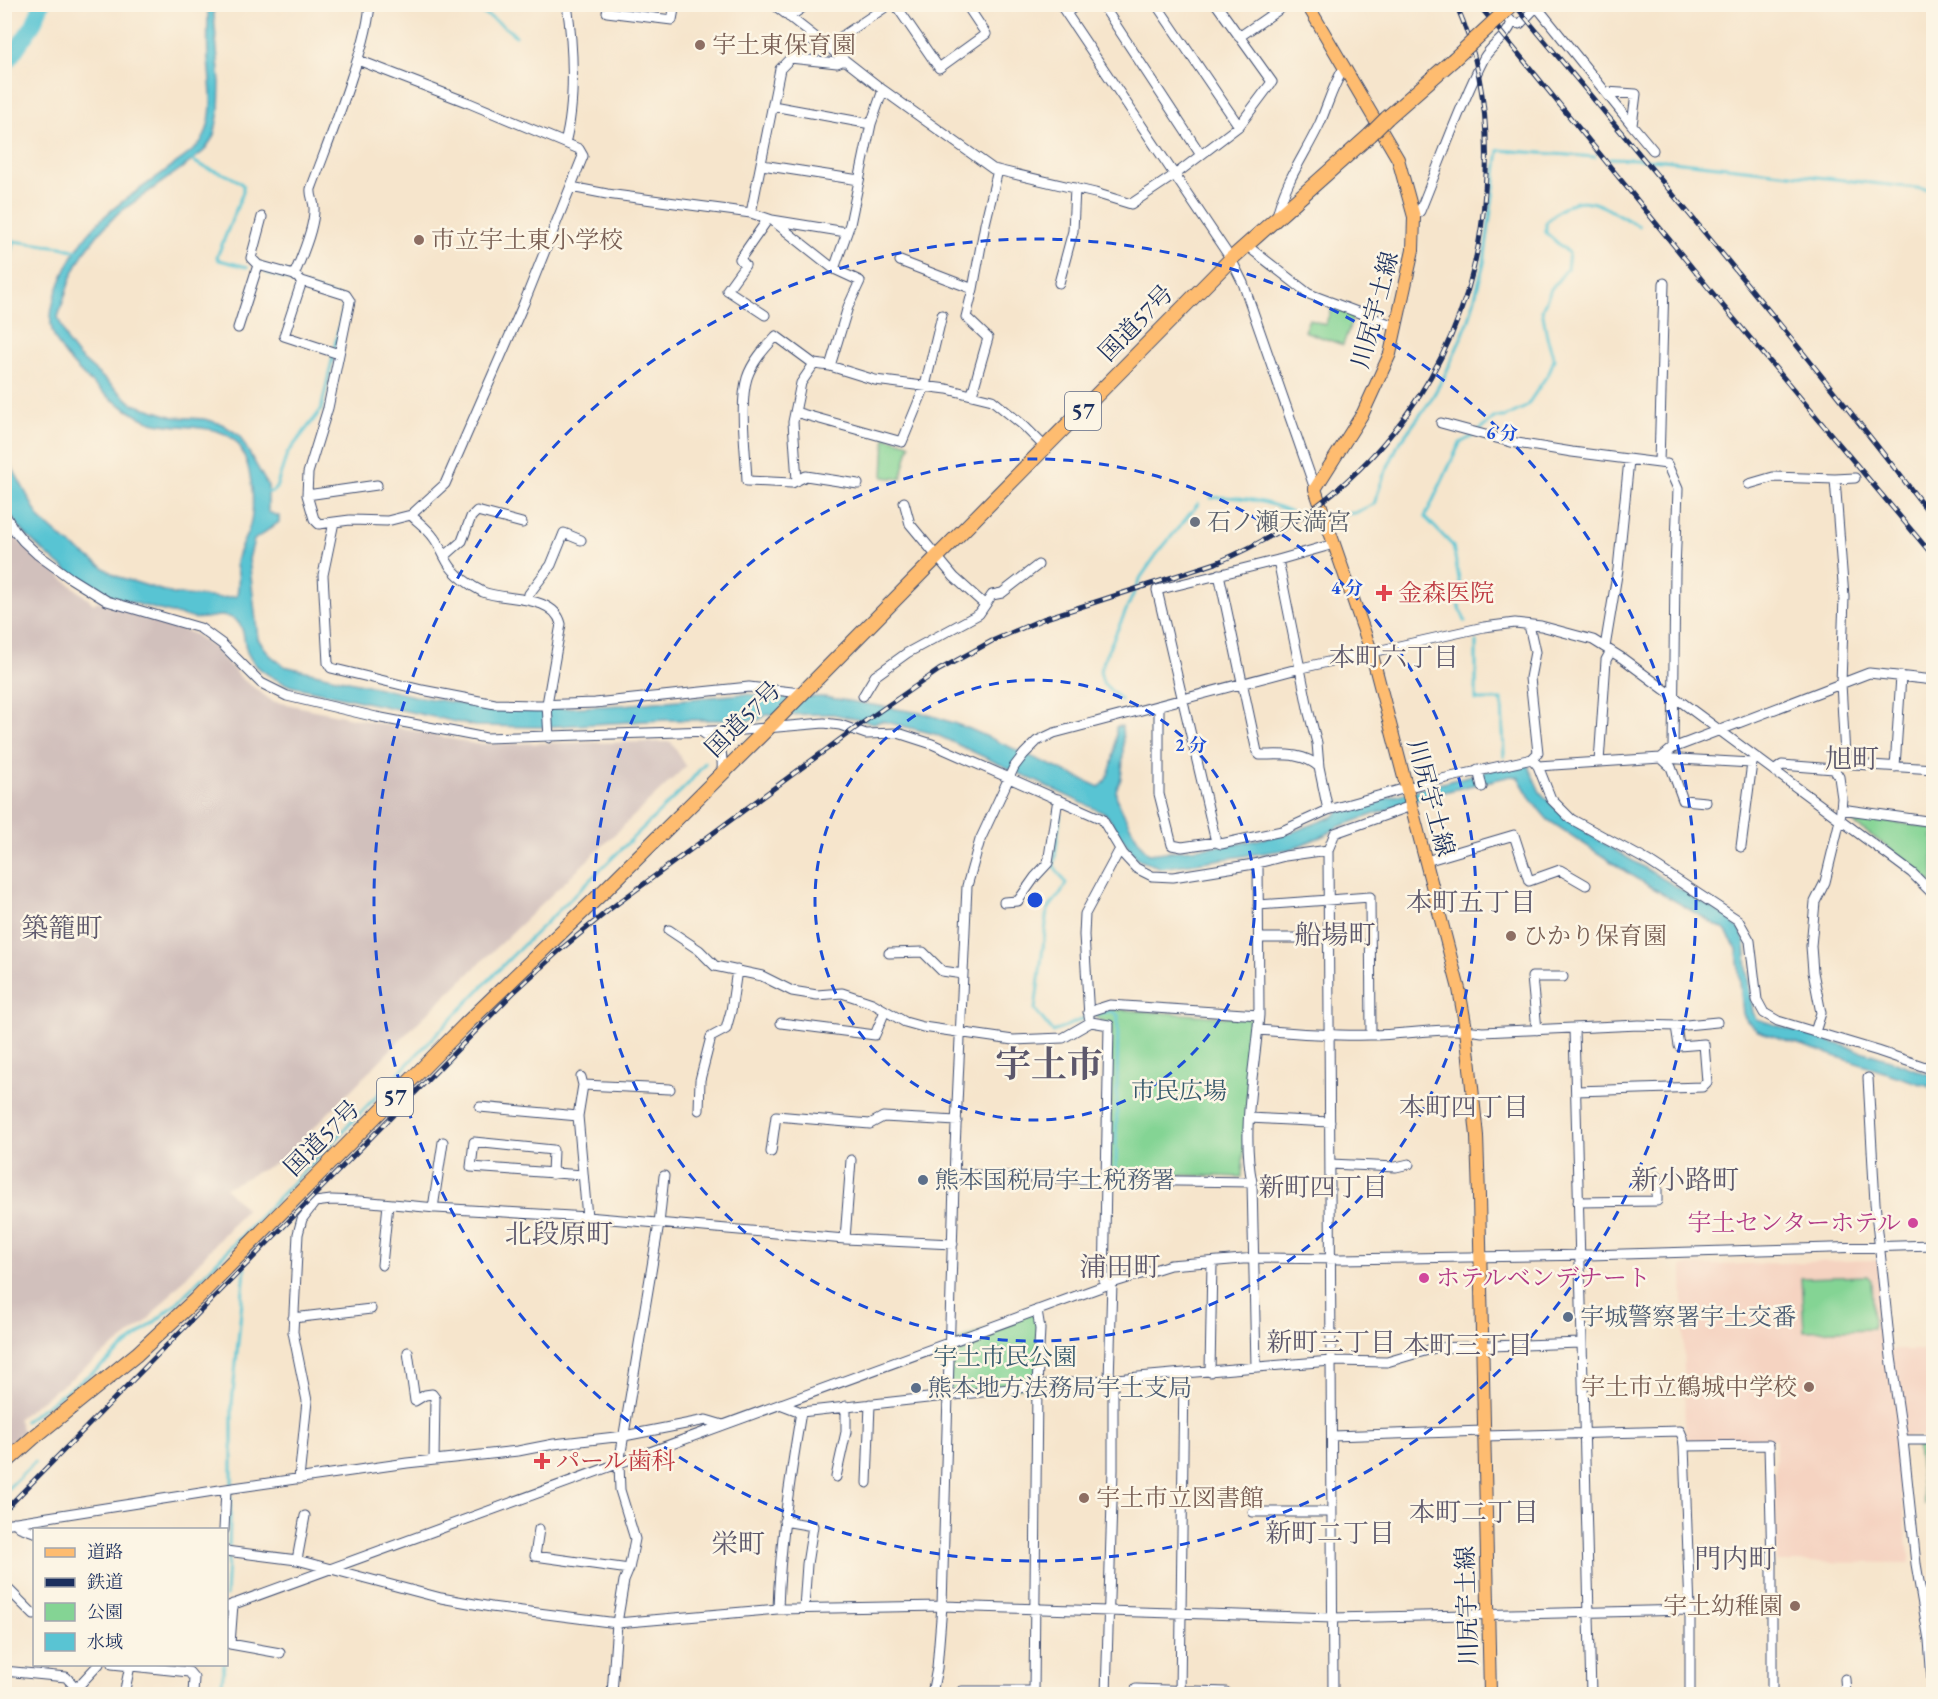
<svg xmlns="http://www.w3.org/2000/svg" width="1938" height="1699" font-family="'EB Garamond','Noto Serif JP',serif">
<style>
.built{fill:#f5d3c1}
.industrial{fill:#d1c0bc}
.green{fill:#84d494;stroke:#508279;stroke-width:1.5}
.water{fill:#59c4d3;stroke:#3a7a98;stroke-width:1.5}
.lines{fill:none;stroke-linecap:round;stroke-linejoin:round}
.stream{stroke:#59c4d3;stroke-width:3}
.river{stroke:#59c4d3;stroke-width:16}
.minor-casing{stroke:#3c4a6e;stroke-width:11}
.major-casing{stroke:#3c4a6e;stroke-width:14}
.highway-casing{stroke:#3c4a6e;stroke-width:16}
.minor{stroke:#fff;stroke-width:9}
.major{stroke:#febc70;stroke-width:12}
.highway{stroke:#febc70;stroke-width:14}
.rail-casing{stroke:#1b2f5e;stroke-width:5}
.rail{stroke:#fcf5e5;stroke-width:3;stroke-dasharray:9;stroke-linecap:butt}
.highway-bridge-casing{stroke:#3c4a6e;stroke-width:16;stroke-linecap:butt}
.highway-bridge{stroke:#febc70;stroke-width:14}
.ring{fill:none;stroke:#1d4ed8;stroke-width:3;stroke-dasharray:10 8}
.education-dot{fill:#8d6e63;stroke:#fcf5e5;stroke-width:2}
.worship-dot{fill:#6b7280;stroke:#fcf5e5;stroke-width:2}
.health-dot{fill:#e0444e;stroke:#fcf5e5;stroke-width:2}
.service-dot{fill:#5c6f8a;stroke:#fcf5e5;stroke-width:2}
.hotel-dot{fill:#d1479c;stroke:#fcf5e5;stroke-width:2}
.labels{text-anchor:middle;stroke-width:5;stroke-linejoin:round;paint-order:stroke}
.shield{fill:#fcf5e5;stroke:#5e6a86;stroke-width:1.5}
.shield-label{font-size:22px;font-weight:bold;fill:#1b2f5e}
.education-label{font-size:24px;fill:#785e54;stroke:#fcf5e5;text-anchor:start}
.street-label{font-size:24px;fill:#1b2f5e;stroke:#fcf5e5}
.worship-label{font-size:24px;fill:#5b616d;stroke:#fcf5e5;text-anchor:start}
.health-label{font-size:24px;fill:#be3a42;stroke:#fcf5e5;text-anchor:start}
.park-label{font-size:24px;fill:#35586c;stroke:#fcf5e5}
.service-label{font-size:24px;fill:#4e5e75;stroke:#fcf5e5;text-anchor:start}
.hotel-label{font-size:24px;fill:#b23c85;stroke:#fcf5e5;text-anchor:end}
.neighbourhood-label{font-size:26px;fill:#5d586c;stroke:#fcf5e5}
.quarter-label{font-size:27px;fill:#5d586c;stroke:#fcf5e5}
.town-label{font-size:36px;font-weight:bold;fill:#5d586c;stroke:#fcf5e5}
.centre{fill:#1d4ed8;stroke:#fcf5e5;stroke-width:3}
.ring-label{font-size:18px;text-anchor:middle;font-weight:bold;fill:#1d4ed8;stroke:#fcf5e5;stroke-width:5;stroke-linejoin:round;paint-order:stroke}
</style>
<rect width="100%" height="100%" fill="#fcf5e5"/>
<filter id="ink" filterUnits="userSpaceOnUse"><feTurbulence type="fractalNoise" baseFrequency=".0167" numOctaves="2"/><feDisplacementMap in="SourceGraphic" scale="12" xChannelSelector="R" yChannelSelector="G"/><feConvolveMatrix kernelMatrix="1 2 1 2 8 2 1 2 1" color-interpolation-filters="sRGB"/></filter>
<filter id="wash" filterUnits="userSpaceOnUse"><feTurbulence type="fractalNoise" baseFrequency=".008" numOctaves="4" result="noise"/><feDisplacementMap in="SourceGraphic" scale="24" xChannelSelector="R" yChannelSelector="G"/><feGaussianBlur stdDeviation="1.35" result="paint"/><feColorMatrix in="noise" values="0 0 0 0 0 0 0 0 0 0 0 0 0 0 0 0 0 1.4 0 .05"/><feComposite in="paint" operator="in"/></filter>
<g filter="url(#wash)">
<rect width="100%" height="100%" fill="#f6e5cc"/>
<path class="built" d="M1878 1260 1886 1350H1933V1436L1895 1438 1910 1563 1777 1562 1775 1493 1776 1439 1690 1442 1685 1433 1682 1266Z"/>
<path class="industrial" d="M4 521 21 544 94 604 97 601 194 634 213 647 241 678 272 701 475 744 671 742 686 766 412 1028 282 1160 225 1188 246 1209 145 1323 18 1418 23 1431 5 1447Z"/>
<path class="green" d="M1334 303 1355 312 1343 345 1304 331 1309 319 1325 325Z
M885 437 910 444 901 479 883 477Z
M1851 816 1933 828V884L1903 858 1851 821Z
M1113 1009 1253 1019 1242 1177 1110 1173 1111 1023 1099 1020 1096 1016 1099 1011Z
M1867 1276 1871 1280 1873 1329 1804 1331 1801 1278Z
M1037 1310V1386L949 1396 950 1343Z
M1933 1445V1503L1924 1504 1917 1446Z"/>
<path class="water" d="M208 5H213L220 83 219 112 214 136 204 151 189 163 116 215 100 232 83 254 71 277 58 317 68 343 78 356 133 404 174 417 204 419 222 424 239 435 268 486V512L279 516V522L254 540 249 559 258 639 270 655 284 666 414 696 489 708 521 710 623 705 743 694 784 697H824L927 714 970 729 1099 787C1113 778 1116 743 1116 727L1122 726C1123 744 1124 760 1121 778 1120 783 1116 787 1116 792 1115 801 1141 848 1149 854L1241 843 1290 833 1334 816 1339 811 1520 762 1528 765 1540 792 1553 806 1592 836 1628 858 1729 918 1741 932 1745 941 1747 972 1753 1012 1756 1019 1890 1060 1933 1076V1088L1758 1031 1747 1021 1743 1014 1737 949 1725 930 1634 877 1548 820 1532 801 1518 777 1511 776 1423 797 1338 827 1325 835 1291 849 1162 868 1139 860 1131 851 1106 814 935 734 882 721 874 723 833 714 766 715 759 720H665L540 727 475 726 291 686C276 680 255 670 248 654 242 642 247 625 232 618 219 612 206 621 192 618 163 611 132 604 105 593 76 581 14 533 5 503 2 493 5 464 4 452L40 519 65 541 116 576 173 594 221 598 237 596C238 589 239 581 238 574 238 572 236 567 236 565 236 553 244 542 248 531 257 508 252 468 240 447 225 421 178 430 152 422 121 412 53 358 51 324 50 309 55 294 61 280 86 221 116 207 165 171 178 161 198 150 205 135 215 110 210 85 208 59 207 41 208 23 208 5Z"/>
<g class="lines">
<path class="stream" d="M450 4C480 9 493 17 516 36
M1610 158 1663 160 1934 190
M192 160C207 172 228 171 243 185V192L217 257 219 260 247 267
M267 273 296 283
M305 287 343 299 345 303 334 349
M4 294 13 241 61 247 77 251
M1480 430 1495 417H1505L1526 407 1550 371 1554 359 1547 337 1542 310 1551 289 1567 269 1569 253 1546 233V223C1581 183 1601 207 1639 226
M264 492H272L276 488 287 454 321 410 333 356
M1211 498C1237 495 1274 502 1297 515
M1330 515 1355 513 1374 504 1384 475 1398 445 1429 403 1445 375 1469 320 1484 263 1499 150 1595 157
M1465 621 1458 603 1461 590 1453 546 1425 517 1460 443 1473 436
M1476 642V700H1502L1504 757
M1121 700 1103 683 1100 671 1107 653 1141 577 1157 554 1198 504
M1060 815 1054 866 1066 883C1061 899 1043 906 1046 924L1035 1010 1053 1032 1087 1017
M1096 1015 1111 1011 1118 1015 1116 1169
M25 1421 100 1367 175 1305 510 958 688 784 705 763
M232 1484V1404L245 1269
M4 1492 35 1462
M229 1546 231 1497
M226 1596 228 1559
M221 1694 224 1664"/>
<path class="river" d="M4 67 33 25 42 4"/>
</g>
</g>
<g filter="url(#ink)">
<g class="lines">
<defs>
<path id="minor" d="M773 4 883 90 993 169 1095 193 1131 204 1176 174 1239 126 1272 82 1216 4
M895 4 939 68 986 34 966 4
M1060 4 1231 259 1243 283 1315 489
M1102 4 1201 155
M1156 4 1239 126
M1537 7 1632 125 1636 94 1606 92
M607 12 672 20 675 4
M1066 13 1078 4
M789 17 808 4
M1512 22 1520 24 1539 4
M812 36 780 69 751 213 772 220 834 269 860 281 848 307 830 366
M1239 37 1287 4
M826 47 890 4
M790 58 837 63 844 60
M358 60 469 103 565 143 579 149 583 156 524 303 445 484 411 515 387 521 350 520 319 524 314 519 307 495 308 473 328 408 350 301 346 295 302 281 294 275C301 259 315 225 314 208 314 201 310 196 311 189 325 151 340 114 352 76 360 53 368 29 370 4
M773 106 871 124
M1632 125 1653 150
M565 143C576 103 573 45 567 4
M762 165 859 180
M571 187 607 194 751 213
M1277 216C1285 181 1305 155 1320 123 1328 104 1333 85 1344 68
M262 217 251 258 258 265 294 275
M1414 217 1420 211C1441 160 1459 107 1484 58 1492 44 1507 38 1512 22L1495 4
M772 220 846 232
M1246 245 1309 294 1397 327
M900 261 973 289 985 224 998 170
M834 269 850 224 871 124 883 90
M302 281 284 336 339 354
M1059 283 1073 231 1075 188
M765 315 727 290 745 265 740 259 768 219
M238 328 258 265
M972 394 988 338 966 317 973 289
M795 412 902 442 925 386 942 315
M1441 423 1511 442 1572 452 1667 464 1678 489 1675 571 1673 748
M1659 463 1664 283
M1835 479 1855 478
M797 481 793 422 801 383 814 364
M858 484 806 476 792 483 747 481C746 453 739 404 747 378 752 362 765 348 776 336L814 364 830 366 875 380 947 389 992 400 1024 426 1046 448
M1749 484 1773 477 1835 479 1844 597 1841 683 1845 756 1834 769 1782 765 1774 771
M307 495 377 485
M904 502 910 524 954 577 984 604
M4 513 14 530 23 541 37 554 70 578 107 601 200 628 222 644 261 683 287 696 376 717 486 738 743 730 824 723 840 725 866 734 898 733 932 744 1102 819 1123 854 1136 868 1152 876 1173 877 1254 864 1285 856 1328 850
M411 515C419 523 428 529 434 538 440 546 443 555 448 563 455 575 471 586 483 592 505 601 554 594 561 624L547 704 549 738
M334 522 323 575 328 663 331 668 422 690 495 704 536 705 595 703 749 687 801 693
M445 556 462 541 471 517 477 511 522 523
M1278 560 1309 713 1317 743 1319 767 1328 810
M1219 574 1257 752 1260 755C1281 755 1303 752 1319 767
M528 600 529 594 551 565 564 533 581 540
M1529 625 1535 652 1530 678 1538 753 1532 759
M1605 647 1618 569 1629 460
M863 696 875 676 907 653 979 614 992 595 1002 593 1038 565
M1159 706V794L1172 845 1182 847 1216 842 1221 844 1282 831 1328 810 1424 783 1532 759 1538 766 1551 799 1571 819 1648 861 1738 920 1750 941 1757 1000 1764 1013 1778 1021 1878 1051 1934 1070
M702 732C722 745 723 749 722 773
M1661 758 1673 748 1869 673 1934 680
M1661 758 1671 767 1683 800 1706 802
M1599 762 1606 660 1611 651
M1838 763 1934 769
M1538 766 1661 758 1752 763 1756 758
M1895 767 1901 676
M1478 769 1482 787
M1841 809 1934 822
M1216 842 1157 590 1278 560 1334 544
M1741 847 1752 763
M1426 861 1514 835 1529 881 1560 870 1586 885
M1258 863 1259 1015
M1004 902 1018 901 1035 877 1048 863 1058 799
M1258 905 1370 897 1371 1035
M669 930 699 950 715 966 762 976 792 991 817 995 842 993 872 1003 905 1022 923 1027 1013 1040 1063 1038 1091 1022 1109 1025 1104 1286
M1259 938H1329
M889 953 923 952 942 971 963 974
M1088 1012 1110 1005 1259 1015C1255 1068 1241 1129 1252 1182L1256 1367
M1089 1017 1084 935 1085 914 1120 849
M781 1023 875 1035 885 1011
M1574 1029 1591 1694
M1258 1030C1295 1033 1333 1036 1370 1035 1407 1035 1446 1026 1482 1032L1639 1025 1676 1026 1717 1022
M1537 1030 1532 977H1563
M1815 1032 1821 1013 1813 972 1811 946 1815 902 1825 882 1840 820 1842 798 1839 777 1834 769
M581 1077 583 1085 578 1116 587 1217
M1868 1078 1875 1203 1891 1357 1903 1440 1916 1564 1929 1640 1933 1694
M583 1085 670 1089
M1576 1091 1702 1087 1707 1082 1704 1044 1679 1046 1676 1026
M480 1107 578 1116
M699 1110 700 1080 711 1037 726 1029 731 1011 737 970
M1249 1118 1330 1122
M771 1152 776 1116 870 1124 883 1117 957 1121
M1330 1164 1396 1167 1409 1164
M552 1174 553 1150 474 1142 471 1167 583 1175
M955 1174 1108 1180 1252 1182
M1578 1202 1657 1201V1177
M433 1208 443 1142
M845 1239 851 1160
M382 1265 388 1204
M293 1318 371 1309
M408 1352 415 1401 425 1395 432 1394 435 1398 434 1460
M1210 1372 1212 1262
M1109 1380 1112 1283
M780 1404 801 1412 1037 1386 1184 1373 1331 1361 1387 1362 1435 1348 1580 1343
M1332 1436 1484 1431
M1484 1436 1680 1431 1683 1438 1684 1446 1690 1610V1694
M1903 1440H1934
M1684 1446 1769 1445 1772 1565V1694
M836 1477 846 1432V1406
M299 1479 307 1401 293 1332 298 1234 302 1219 315 1202 331 1200 360 1201 436 1208 587 1217 845 1239 953 1244
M867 1483 870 1404
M1253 1512H1332
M784 1521 813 1526 807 1564 804 1608
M14 1522 20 1527 34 1532
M4 1524 226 1489 407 1463 518 1451 554 1444 624 1436 706 1420 723 1425
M539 1529 535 1556 629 1569
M224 1530 226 1489
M226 1551 297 1560 441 1598 491 1607 617 1623 778 1609 942 1606 1333 1618 1690 1610
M297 1560 305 1516
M4 1585 34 1615
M233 1604 230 1644 280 1653
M226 1607 1112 1283 1170 1265 1255 1258 1341 1259 1589 1255 1934 1245
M778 1609C780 1542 790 1478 801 1412
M112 1664 189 1672 194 1678 193 1694
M4 1671 66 1677 77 1689
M1845 1679 1846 1694
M962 1691H1034
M71 1694 99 1664
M124 1694 130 1666
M612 1694 617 1623 624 1581 629 1569 635 1539 620 1490 619 1464 659 1224 664 1176
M932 1694 937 1668 942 1606 955 1148 967 886 980 840 1014 767 1024 754 1037 741 1054 733 1301 668 1484 627 1515 623 1541 626 1593 640 1622 658 1912 873 1934 895
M1034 1694 1037 1386 1040 1329 1037 1310
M1106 1694 1113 1470V1380
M1136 1694V1689L1226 1692V1694
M1180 1694 1184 1373
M1333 1694 1328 850 1335 833 1411 806"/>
<path id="major" d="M1307 4 1398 159 1414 217 1413 250 1390 354 1363 413 1315 489 1371 651 1459 989 1466 1029 1477 1136 1479 1197 1490 1694"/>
<path id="highway" d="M1387 118 1453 60
M4 1464 33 1438 137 1354 196 1299 465 1025 605 890 776 720 1231 259 1370 135"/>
</defs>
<use href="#minor" class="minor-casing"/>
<use href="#major" class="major-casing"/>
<use href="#highway" class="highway-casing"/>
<use href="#minor" class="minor"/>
<use href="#major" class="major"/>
<use href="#highway" class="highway"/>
<defs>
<path id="rail" d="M1478 4 1724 307 1934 557
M1514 4C1656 174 1799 343 1934 519
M4 1511 513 993 560 950 610 909 861 724 939 670 992 641 1043 619 1216 563C1373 497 1474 361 1485 191 1490 127 1482 63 1456 4"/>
</defs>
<use href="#rail" class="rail-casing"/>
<use href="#rail" class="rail"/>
<defs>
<path id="highway-bridge" d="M1453 60 1513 4
M1370 135 1387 118"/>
</defs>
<use href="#highway-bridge" class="highway-bridge-casing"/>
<use href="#highway-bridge" class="highway-bridge"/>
</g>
</g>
<g class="ring">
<circle cx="1035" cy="900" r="220"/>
<circle cx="1035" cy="900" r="441"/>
<circle cx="1035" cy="900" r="661"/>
</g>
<g class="education-dot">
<circle cx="700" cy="45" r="6"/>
<circle cx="419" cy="240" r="6"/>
<circle cx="1511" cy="936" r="6"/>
<circle cx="1809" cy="1387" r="6"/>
<circle cx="1084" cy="1498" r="6"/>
<circle cx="1795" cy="1606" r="6"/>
</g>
<circle class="worship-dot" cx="1195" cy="522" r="6"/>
<g class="health-dot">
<path d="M1381 584h6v6h6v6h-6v6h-6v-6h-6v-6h6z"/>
<path d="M539 1452h6v6h6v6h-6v6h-6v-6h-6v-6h6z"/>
</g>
<g class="service-dot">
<circle cx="923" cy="1180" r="6"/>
<circle cx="1568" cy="1317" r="6"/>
<circle cx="916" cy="1388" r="6"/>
</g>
<g class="hotel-dot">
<circle cx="1913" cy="1223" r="6"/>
<circle cx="1424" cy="1278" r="6"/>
</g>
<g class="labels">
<g class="shield">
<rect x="1065" y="392" width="36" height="38" rx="4.5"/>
<rect x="377" y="1078" width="36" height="38" rx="4.5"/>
</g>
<g class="shield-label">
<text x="1083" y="419">57</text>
<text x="395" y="1105">57</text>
</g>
<g class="education-label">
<text x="712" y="53">宇土東保育園</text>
<text x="431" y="248">市立宇土東小学校</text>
<text x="1523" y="944">ひかり保育園</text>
<text x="1797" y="1395" text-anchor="end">宇土市立鶴城中学校</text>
<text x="1096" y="1506">宇土市立図書館</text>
<text x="1783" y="1614" text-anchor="end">宇土幼稚園</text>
</g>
<g class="street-label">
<text transform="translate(1375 310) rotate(-75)" y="8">川尻宇土線</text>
<text transform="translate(1136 323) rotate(-46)" y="8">国道57号</text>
<text transform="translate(743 719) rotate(-45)" y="8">国道57号</text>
<text transform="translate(1431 798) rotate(75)" y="8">川尻宇土線</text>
<text transform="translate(322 1138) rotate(-45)" y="8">国道57号</text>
<text transform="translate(1467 1606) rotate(-92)" y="8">川尻宇土線</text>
</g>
<g class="worship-label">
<text x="1207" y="530">石ノ瀬天満宮</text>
</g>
<g class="health-label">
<text x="1398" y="601">金森医院</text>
<text x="556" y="1469">パール歯科</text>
</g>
<g class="park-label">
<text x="1179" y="1099">市民広場</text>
<text x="1005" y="1365">宇土市民公園</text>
</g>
<g class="service-label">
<text x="935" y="1188">熊本国税局宇土税務署</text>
<text x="1580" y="1325">宇城警察署宇土交番</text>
<text x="928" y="1396">熊本地方法務局宇土支局</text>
</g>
<g class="hotel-label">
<text x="1901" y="1231">宇土センターホテル</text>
<text x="1436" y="1286" text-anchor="start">ホテルベンデナート</text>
</g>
<g class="neighbourhood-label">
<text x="1394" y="666">本町六丁目</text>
<text x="1471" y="911">本町五丁目</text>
<text x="1464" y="1116">本町四丁目</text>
<text x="1323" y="1196">新町四丁目</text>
<text x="1331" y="1351">新町三丁目</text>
<text x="1468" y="1354">本町三丁目</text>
<text x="1474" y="1521">本町二丁目</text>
<text x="1330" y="1542">新町二丁目</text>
</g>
<g class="quarter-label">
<text x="1852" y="768">旭町</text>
<text x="62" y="937">築籠町</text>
<text x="1335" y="944">船場町</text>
<text x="1685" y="1189">新小路町</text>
<text x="559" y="1243">北段原町</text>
<text x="1120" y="1276">浦田町</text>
<text x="738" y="1553">栄町</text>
<text x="1735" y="1568">門内町</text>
</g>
<g class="town-label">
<text x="1049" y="1077">宇土市</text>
</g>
</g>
<circle cx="1035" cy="900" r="9" class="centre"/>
<g class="ring-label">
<text x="1502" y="439">6 分</text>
<text x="1347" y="594">4 分</text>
<text x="1191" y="751">2 分</text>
</g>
<rect width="1938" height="1699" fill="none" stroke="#fcf5e5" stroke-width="24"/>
<rect x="33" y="1528" width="195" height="138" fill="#fcf5e5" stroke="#a2a6af" stroke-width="1.5"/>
<rect x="45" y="1548" width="30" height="9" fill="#febc70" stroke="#a2a6af" stroke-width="1.5"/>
<text x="87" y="1558" font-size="18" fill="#1b2f5e">道路</text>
<rect x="45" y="1578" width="30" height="9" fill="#1b2f5e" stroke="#a2a6af" stroke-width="1.5"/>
<text x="87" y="1588" font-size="18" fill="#1b2f5e">鉄道</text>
<rect x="45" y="1603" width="30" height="18" fill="#84d494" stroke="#a2a6af" stroke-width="1.5"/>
<text x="87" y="1618" font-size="18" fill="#1b2f5e">公園</text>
<rect x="45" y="1633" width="30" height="18" fill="#59c4d3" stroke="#a2a6af" stroke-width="1.5"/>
<text x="87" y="1648" font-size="18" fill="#1b2f5e">水域</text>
</svg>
